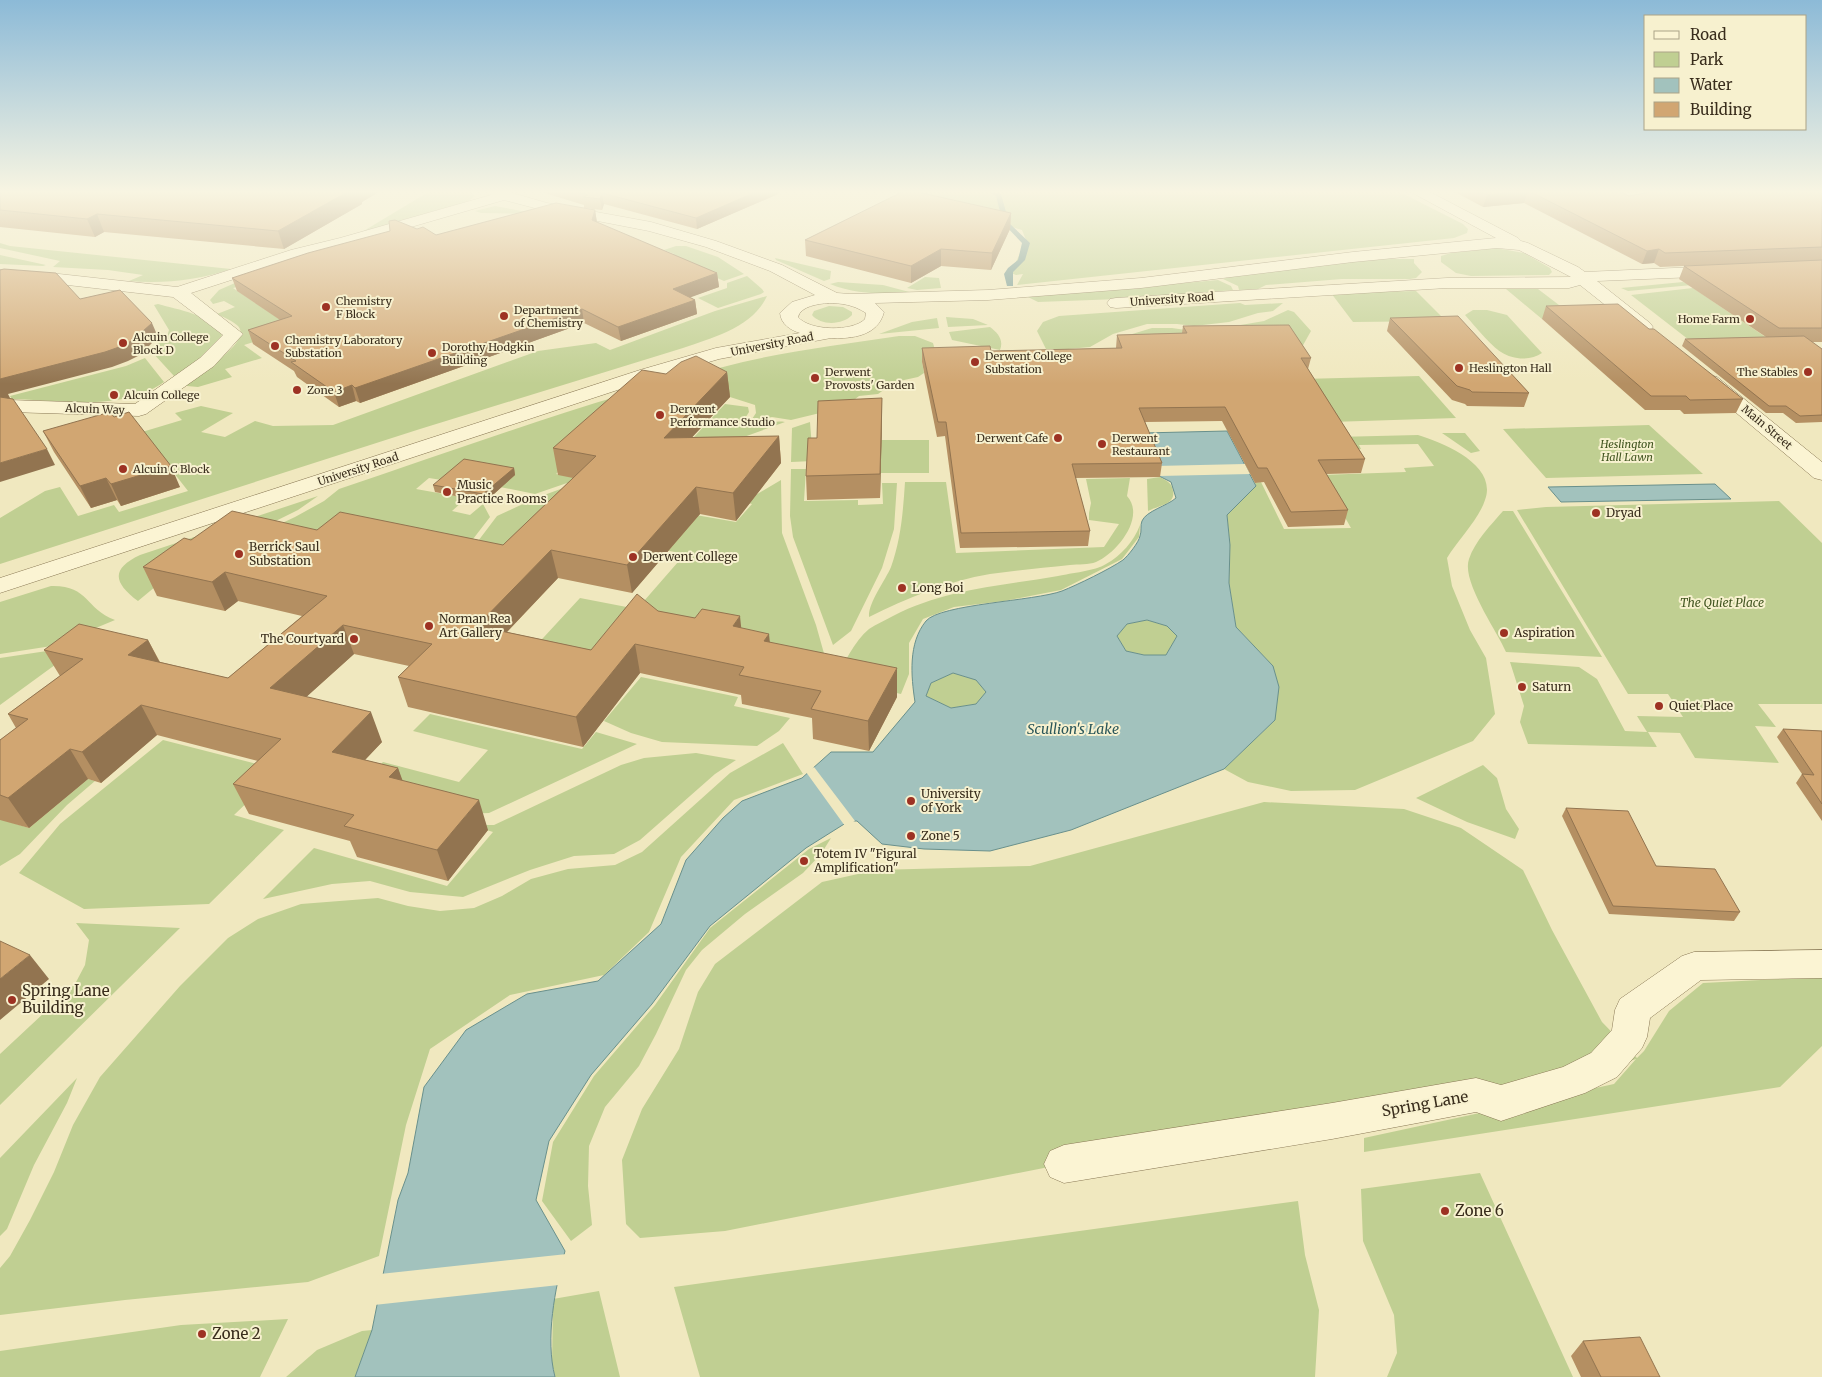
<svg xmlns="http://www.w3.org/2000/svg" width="1822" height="1377" font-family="Merriweather,serif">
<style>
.green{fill:#c0cf92}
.water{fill:#a2c2bd;stroke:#69908c;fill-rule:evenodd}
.pier{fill:#f0e8bf}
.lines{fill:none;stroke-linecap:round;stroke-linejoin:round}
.stream{fill:#69908c;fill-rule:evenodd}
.minor-casing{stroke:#8a7956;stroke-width:1}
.minor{fill:#fbf4d3;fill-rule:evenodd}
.wall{fill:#b48f62}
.shaded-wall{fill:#927450}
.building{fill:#d1a672;stroke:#927450}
.poi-dot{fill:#9d3223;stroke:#f7f1cf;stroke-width:2}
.labels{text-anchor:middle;stroke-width:4;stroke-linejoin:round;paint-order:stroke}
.far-street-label{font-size:11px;fill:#392d1c;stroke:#f7f1cf}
.far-poi-label{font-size:11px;fill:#392d1c;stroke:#f7f1cf;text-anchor:start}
.far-park-label{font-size:11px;font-style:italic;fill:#425621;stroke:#f7f1cf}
.poi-label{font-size:12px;fill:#392d1c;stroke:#f7f1cf;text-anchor:start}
.park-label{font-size:12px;font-style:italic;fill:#425621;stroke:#f7f1cf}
.water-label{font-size:14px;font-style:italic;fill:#2a5659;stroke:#f7f1cf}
.near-poi-label{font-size:15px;fill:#392d1c;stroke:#f7f1cf;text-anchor:start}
.near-street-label{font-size:15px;fill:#392d1c;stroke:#f7f1cf}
</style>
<rect width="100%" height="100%" fill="#f0e8bf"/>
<path class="green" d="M430 191H469L475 196 467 202 357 235Z
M885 191H1398L1463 224 1468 229 1467 233 1454 238 1017 285 1023 274 1016 275 1011 273 1026 240 1022 230 914 198Z
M495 206 538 214 481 213 475 211Z
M0 243 10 246 231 269C199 280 163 284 129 281L143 275 108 270 53 267 60 261 0 248Z
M676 246H686L718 257 744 274 724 281 668 256 674 254 664 250Z
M1496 248 1524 253 1550 268 1552 272 1549 275 1471 276 1456 273 1441 262V256L1451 253Z
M0 255 46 265 43 266 0 264Z
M775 258 831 271 830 279 824 281 776 260Z
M1391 259H1414V263L1422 272 1416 278 1410 279H1342L1266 285 1258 289 1239 290 1238 286 1223 279 1236 275 1366 260Z
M747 276 762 289 764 292 761 294 718 308 698 298 727 288V283Z
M925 277 939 278 941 288 917 290 907 288Z
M244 279H266L233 288 294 329 244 345 262 358 225 369 232 377 198 387 187 386V381C198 374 253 342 238 326 233 321 223 317 217 314L235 307 224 301 213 304 210 300 219 290Z
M1218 280 1231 286 1233 290 1146 298 1038 302 1028 297Z
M838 282 883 285 913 293C884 294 857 295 830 284Z
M1683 282 1692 285 1628 291 1621 288Z
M1693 288 1770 340 1693 343 1631 295Z
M1506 289H1538L1576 318 1542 319Z
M1416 291 1446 321 1353 322 1331 293Z
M767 296C753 327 712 338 683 348L420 429 0 564V518L45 491 60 487 78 516 114 505 119 512 188 491 142 432 182 420 175 413 201 406 233 413 201 432 225 437 255 421 273 426 333 425 538 351 596 343 610 350 715 311Z
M1240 303 1245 305 1283 303 1273 311 1258 313 1229 322 1194 326 1177 324H1147L1113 334 1090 347 1047 351 1037 331 1043 322 1059 316Z
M158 304C178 310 211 314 222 335 215 353 190 366 174 376L152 352 158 342 166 340 169 330 154 305Z
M829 306 843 307 852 312V315C843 325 821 326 812 315L814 311Z
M1288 310 1294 312 1311 331 1302 347 1119 338 1152 328H1172L1200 332 1264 321Z
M1473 310H1487L1507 315 1542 353C1531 361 1513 360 1501 352 1491 346 1474 325 1465 315Z
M946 317 973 319 988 325 948 327Z
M937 318 939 328 879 334 912 322Z
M990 327C998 333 1004 340 1000 350L952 340 949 332Z
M899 336H915L933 343 938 361 922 362 924 373 918 377 895 382 878 394 859 396 845 407 791 420 772 417 753 421 752 419 756 413 755 405 730 397 706 385 718 380 710 376 685 387 670 399 646 395 613 425 640 430 637 433 639 437 667 444 666 446C650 444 646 442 634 454L638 458V461L581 451 556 474 593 481 567 483 535 494 490 485 504 473 466 466 448 481 429 478 416 489 455 496 473 482 482 484 452 511 470 515 483 504 490 517 460 556 356 534 353 531 259 534 295 517 324 501 339 489C473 444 605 395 743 362 794 350 847 344 899 336Z
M145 358 164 382C122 412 61 400 12 399L10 396 126 366Z
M1419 376 1456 418 1331 422 1302 379Z
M725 404 748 407 749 412 744 420 747 424C760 426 772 420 785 422L730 442 679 453Z
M810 422 813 461 791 462 792 428Z
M1649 425 1703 474 1546 478 1503 429Z
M1442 433H1465L1480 451 1471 453Z
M1418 435C1444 443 1498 465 1485 500 1479 519 1458 540 1447 558L1452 586 1470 630 1486 658 1495 714 1473 741 1355 790 1291 791 1248 782 1224 769 1275 720 1273 666 1236 627 1229 583 1230 545 1227 515 1256 486 1255 483 1261 482 1284 529 1351 528 1321 475 1406 472 1404 468 1434 466 1418 444 1359 445 1361 449 1302 450 1295 438Z
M876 440H929V473H875Z
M791 469H806L804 501 858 500V505L883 504 882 483H897L894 529 882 568 851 631 833 645 793 537 790 516Z
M1160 477C1167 481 1172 483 1173 491 1176 505 1157 506 1148 511L1147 479Z
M1130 478 1127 496C1146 517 1117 553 1096 562 1089 565 1078 564 1070 565 1043 568 1017 570 990 574 948 581 907 598 869 617 868 603 885 581 891 567 901 539 903 512 905 482H946L956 553 1104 547 1119 524 1089 520V513L1091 503 1086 479Z
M781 480 782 533 816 625 825 657 603 666 532 650 580 598 637 609 685 554 599 537 690 514 736 522 752 504 744 502Z
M566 487 512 571 463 561 497 516 536 498Z
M318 496 298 510 173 572 138 601C113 582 111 569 140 555Z
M1779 501 1822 543V704H1758L1776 727 1755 726 1779 763 1695 758 1680 733 1648 732 1657 747 1528 744 1520 722 1524 706 1510 662 1579 667 1597 679 1625 731 1647 732 1637 716 1683 717 1668 694H1628L1517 510 1546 507Z
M1503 511H1513L1602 657 1506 652C1497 631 1461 581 1469 559 1475 541 1491 525 1503 511Z
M1140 525 1139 537 1122 559 1061 590 1004 601 954 607 923 619 909 643V674L901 694 835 679C845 663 854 641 869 629 876 624 886 620 893 616 945 589 1001 586 1058 576 1071 573 1095 571 1106 564 1121 556 1134 541 1140 525Z
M51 586C89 585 84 608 115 620L91 630 71 643 0 654V602Z
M1147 620 1167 626 1177 636 1166 655H1144L1126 651 1117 636 1127 624Z
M67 648 59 662 0 705V658Z
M953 673 976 680 987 692 976 704 951 708 926 696 931 683Z
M641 677 738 697 734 706 790 718 779 731 757 746 662 742 631 733 604 721Z
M430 714 582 749 596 732 637 744 489 813 438 815 362 783 383 762 459 782 488 750 413 731Z
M163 740 281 770 234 815 284 830 209 904 84 909 19 873 60 824Z
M783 743 803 774 734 800 681 857 649 932 604 975 510 995 430 1049 406 1125 379 1256 308 1282 125 1300 0 1315V1268L10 1256 30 1220 54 1172 73 1125 100 1077 180 986 228 938 258 919 301 904 378 898 408 906 440 911 474 908 502 896 531 879 568 869 615 865 642 852 730 773Z
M696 753 736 760 715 774 640 840 614 854 574 856 530 870 463 897 410 892 370 881 332 884 263 899 314 848 447 886 493 832 471 825H494L621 765 644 758Z
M1483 765 1497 778 1506 809 1519 829 1515 839 1467 822 1416 798Z
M88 779 95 781 67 805 20 854 0 866V819L29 828Z
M1264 802 1404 809 1461 828 1523 870 1552 930 1602 1022 1637 1058 1644 1051 1669 1011 1703 983 1822 977V1046L1780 1087 1364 1152V1138L1614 1084 1636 1059 1501 1103 1064 1164 725 1231 640 1238 626 1224 622 1160 642 1109 679 1049 698 992 715 964 822 882 876 870 1030 866Z
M831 838 821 854 803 873 745 914 702 950 686 970 656 1034 639 1066 605 1107 589 1146 588 1186 592 1225 571 1241 542 1201 553 1142 594 1076 655 1005 710 928 809 849Z
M76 923 180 928 0 1105V1054L75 984 85 965 89 940Z
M77 1078 67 1103 34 1165 7 1229 0 1236V1158Z
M1480 1173 1573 1377H1387L1397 1353 1394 1315 1363 1241 1361 1189Z
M1298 1201 1305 1255 1319 1310 1315 1377H700L674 1287Z
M599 1291 620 1377H555L552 1364 553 1299Z
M288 1319 260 1377H0V1351L181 1325Z
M372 1330 355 1377H286L317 1350 362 1331Z"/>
<path class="water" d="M1227 431 1256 486 1227 515 1230 545 1229 583 1236 627 1273 666 1279 687 1275 720 1224 769 1071 830 990 851 924 849 882 844 857 821H849L806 848 710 926 652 1004 591 1075 549 1141 536 1200 565 1251C555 1289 545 1338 555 1377H355L372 1330 398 1200 408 1173 424 1087 466 1030 527 994 598 981 661 924 686 860 723 818 742 801 802 778 831 752H873L915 702C911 676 908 643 926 621 940 604 1035 601 1062 591 1077 585 1110 569 1123 560 1128 556 1139 542 1140 536 1142 531 1140 525 1142 521 1146 511 1167 506 1176 498L1171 482 1159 476 1142 433ZM1147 620 1167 626 1177 636 1166 655H1144L1126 651 1117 636 1127 624ZM953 673 976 680 986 692 976 704 951 708 926 696 931 683Z
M1715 484 1731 499 1561 502 1548 487Z"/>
<path class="pier" d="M1245 464 1250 474 1159 476 1155 466Z
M814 767 855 821 845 826 806 772Z
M567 1254 559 1285 374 1305 380 1274Z"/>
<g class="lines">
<path class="stream" d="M987 191 1001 194 1009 223 1030 243 1025 260 1013 272V286H1007L1004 274 1008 268 1018 260 1022 243 1003 223 996 196Z"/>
<defs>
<path id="minor" d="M486 191H505L547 203 651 222 716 241 782 265 837 293 850 294 988 290 1141 278 1353 252 1496 238 1409 191H1428L1518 238 1521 241 1528 243 1578 267 1585 272 1719 266 1725 268 1727 271 1725 274 1719 276 1597 281 1650 323 1653 327 1650 331 1644 332 1638 331 1580 285 1569 288H1447L1116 308 1110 307 1107 303 1110 299 1116 298 1447 278 1571 277 1519 250 1497 248 1353 262 1141 288 988 300 875 303 884 312C878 336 852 339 831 338L719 359 654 378 0 593V578L640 370 716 348 800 333C790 330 781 324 780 313L792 302 815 295 770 271 706 247 649 231 546 211 504 200 349 245 302 257 191 293 243 334 214 366 146 414 139 416 9 412 2 410 0 407 2 402 9 400 135 404 200 358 223 335 173 297 59 284 0 280V270L59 274 177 287 291 250 340 238 491 195ZM828 303C842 303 854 305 866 313L865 319C853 332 809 331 798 317 801 306 818 304 828 303Z
M1710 375 1717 377 1822 462V480L1814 478 1703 385 1700 381 1703 377Z
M1822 950V978L1701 980 1650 1018 1647 1037 1642 1048 1617 1077 1585 1093 1501 1121 1476 1112 1332 1139 1064 1183 1050 1177 1044 1164 1050 1151 1064 1145 1332 1103 1476 1078 1501 1085 1563 1067 1591 1053 1612 1030 1615 1010 1620 999 1682 956 1694 952Z"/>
</defs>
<use href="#minor" class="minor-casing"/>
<use href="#minor" class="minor"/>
</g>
<path class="wall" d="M0 191H376L377 193 362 202V204L284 249 104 232 95 237 0 227Z
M538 191H778V194L697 229 604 204 602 210 584 208V205Z
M1453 191H1619L1629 196 1822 191V260L1660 267 1654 263 1642 264 1524 203 1483 207Z
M595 210 597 223 717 273 719 287 690 297 695 300 697 314 621 341 584 323 360 403 356 401 339 407 297 377 294 371 253 344 248 330 280 320 237 291 232 278 417 229 436 235Z
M1011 213 1010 229 991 270 941 266 911 283 806 256 805 240Z
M1822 260V342H1812L1822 349V422L1796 423 1783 413H1766L1682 346 1685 339 1766 337 1679 279 1684 266Z
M1546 306 1649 329 1743 399 1736 413 1684 414 1680 410H1645L1542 319Z
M1390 318 1529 393 1524 407 1467 406 1465 404 1452 400 1387 331Z
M1183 326 1311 358 1308 369 1365 459 1361 473 1326 474 1348 510 1344 525 1288 527 1264 482 1255 483 1222 421 1145 422 1162 463 1160 477 1075 478 1090 531 1088 546 960 548 945 436 937 437 922 362V348L991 351 1116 348 1117 335 1182 333Z
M727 372 730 397 692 437 779 436 781 463 736 521 700 514 632 593 558 578 507 632 591 650 658 611 741 628 770 642 897 697 869 751 813 739 812 718 742 704 741 695 640 673 583 747 408 707 398 677 409 666 354 654 306 697 382 742 365 760 398 768 402 781 488 830 448 881 357 857 350 841 249 814 233 784 258 761 157 735 101 783 88 779 29 828 0 820V740L16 728 8 714 60 676 44 650 148 640 160 662 228 678 302 616 238 601 225 611 157 596 143 567 191 540 317 530 503 545 573 478 558 475 553 448 666 374Z
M882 398V421L880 498 807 500 806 476Z
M114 417 180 487 121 506 117 500 91 508 54 452 43 431Z
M514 468 515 475 485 502 435 492 433 485Z
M1783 729 1822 731V821L1796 783 1802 774 1777 737Z
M1566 808 1656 866 1740 912 1734 921 1609 914 1562 816Z
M1583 1341 1660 1377H1581L1571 1356Z"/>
<path class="shaded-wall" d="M349 191H376L377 193 362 202V204L284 249 278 231Z
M758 191H778V194L697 229 696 218Z
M1520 191H1528L1524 203 1483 207 1487 195Z
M602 193 604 204 602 210 600 199Z
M595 210 597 223 592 220Z
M1011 213 1010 229 991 270 992 253Z
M97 214 104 232 95 237 87 219Z
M941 249V266L911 283V266Z
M1659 249 1654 263 1642 264 1647 251Z
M717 273 719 287 675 303 673 289Z
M695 300 697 314 621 341 618 327Z
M582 309 584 323 360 403 355 388Z
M152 323 158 337 140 355 128 361 112 367 8 394 10 398 0 402V379Z
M727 372 730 397 667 464 664 438Z
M352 385 356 401 339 407 334 392Z
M882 398V421L880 498V474Z
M779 436 781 463 736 521 733 493Z
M47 449 55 465 0 482V463Z
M171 466 180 487 121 506 111 484Z
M514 468 515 475 485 502 483 494Z
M106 478 117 500 91 508 80 486Z
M696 487 700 514 632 593 627 565Z
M551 550 558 578 485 655 477 626Z
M225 572 238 601 225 611 212 582Z
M740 616 743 645 733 626Z
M343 625 354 654 283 718 270 688Z
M769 634 772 663 764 641Z
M148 640 163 669 128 655Z
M635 644 640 673 583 747 576 717Z
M897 668V697L869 751 868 721Z
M141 705 157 735 101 783 82 752Z
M371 712 382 742 344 782 332 752Z
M70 749 88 779 29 828 8 798Z
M398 768 409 798 389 777Z
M479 800 488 830 448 881 437 850Z
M30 955 49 979 0 1020V979Z"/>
<path class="building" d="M0 191H349L278 231 97 214 87 219 0 210Z
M574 191H758L696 218 602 193 600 199 583 197 588 195Z
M904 191H913L1011 213 992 253 941 249 911 266 805 240Z
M1479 191H1520L1487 195Z
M1529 191H1619L1629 196 1656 191H1822V247L1665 253 1659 249 1647 251Z
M556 203 595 210 592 220 717 273 673 289 695 300 618 327 582 309 355 388 352 385 334 392 291 362 296 361 248 330 292 316 232 278 308 253 390 231 389 221 395 220 417 229 423 227 436 235Z
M1822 260V328H1779L1684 266Z
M4 269 56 273 80 299 120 290 152 323 133 340 122 346 105 352 0 379V270Z
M1618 304 1649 329H1654L1743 399 1690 400 1686 396H1651L1546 306Z
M1458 316 1529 393 1472 392 1470 390 1457 386 1390 318Z
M1289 325 1311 358H1301L1365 459 1318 460 1348 510 1291 512 1267 468H1258L1225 407 1139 408 1162 463 1072 464 1090 531 961 533 946 422H938L922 348 990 346 991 351 1122 348 1117 335 1187 333 1183 326Z
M1804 336 1822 349V415L1800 416 1786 406H1769L1685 339Z
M696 356 727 372 664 438 779 436 733 493 696 487 627 565 551 550 477 626 591 650 637 594 658 611 695 618 702 609 740 616 733 626 769 634 764 641 897 668 868 721 811 709 821 691 739 675 744 667 635 644 576 717 398 677 432 644 343 625 270 688 371 712 332 752 398 768 389 777 479 800 437 850 344 826 354 815 233 784 281 739 141 705 82 752 70 749 8 798 0 795V740L28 719 8 714 83 659 44 650 79 624 148 640 128 655 228 678 327 596 225 572 212 582 143 567 184 538 191 540 232 511 317 530 340 512 503 545 596 456 553 448 642 370 666 374 681 362Z
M0 397 13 399 47 449 0 463Z
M882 398 880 474 806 476 808 438H817L818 401Z
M110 412 114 417 129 412 171 466 111 484 106 478 80 486 43 431Z
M464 459 514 468 483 494 433 485Z
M1783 729 1822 731V804L1802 774 1814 775Z
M1566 808 1628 811 1656 866 1715 869 1740 912 1613 906Z
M0 941 30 955 0 979Z
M1640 1337 1660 1377H1601L1583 1341Z"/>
<linearGradient id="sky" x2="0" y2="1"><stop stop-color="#8cbad7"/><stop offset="0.5" stop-color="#f8f5e2"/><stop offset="1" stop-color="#f8f5e2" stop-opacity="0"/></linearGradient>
<rect width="1822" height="384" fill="url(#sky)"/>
<g class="poi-dot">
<circle cx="326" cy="307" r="5"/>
<circle cx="504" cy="316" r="5"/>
<circle cx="1750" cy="319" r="5"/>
<circle cx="123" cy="343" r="5"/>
<circle cx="275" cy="346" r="5"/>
<circle cx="432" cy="353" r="5"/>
<circle cx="975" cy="362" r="5"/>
<circle cx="1459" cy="368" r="5"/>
<circle cx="1808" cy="372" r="5"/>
<circle cx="815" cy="378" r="5"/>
<circle cx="297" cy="390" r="5"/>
<circle cx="114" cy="395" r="5"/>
<circle cx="660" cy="415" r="5"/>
<circle cx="1058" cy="438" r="5"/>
<circle cx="1102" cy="444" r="5"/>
<circle cx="123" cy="469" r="5"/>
<circle cx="447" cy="492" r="5"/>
<circle cx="1596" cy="513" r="5"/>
<circle cx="239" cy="554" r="5"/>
<circle cx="633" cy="557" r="5"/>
<circle cx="902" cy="588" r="5"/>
<circle cx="429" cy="626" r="5"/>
<circle cx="1504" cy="633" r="5"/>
<circle cx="354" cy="639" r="5"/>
<circle cx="1522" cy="687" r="5"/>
<circle cx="1659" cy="706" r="5"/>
<circle cx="911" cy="801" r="5"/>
<circle cx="911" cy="836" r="5"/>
<circle cx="804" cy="861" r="5"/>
<circle cx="12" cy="1000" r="5"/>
<circle cx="1445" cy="1211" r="5"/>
<circle cx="202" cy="1334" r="5"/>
</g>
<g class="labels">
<g class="far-street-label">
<text transform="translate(1172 299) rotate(-4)" y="4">University Road</text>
<text transform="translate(772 344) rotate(-11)" y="4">University Road</text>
<text transform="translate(95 409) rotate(2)" y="4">Alcuin Way</text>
<text transform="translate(1767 427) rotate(40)" y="4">Main Street</text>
<text transform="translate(358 469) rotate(-18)" y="4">University Road</text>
</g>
<g class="far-poi-label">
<text x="336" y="305">Chemistry<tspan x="336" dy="13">F Block</tspan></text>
<text x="514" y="314">Department<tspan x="514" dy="13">of Chemistry</tspan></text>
<text x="1740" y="323" text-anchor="end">Home Farm</text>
<text x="133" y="341">Alcuin College<tspan x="133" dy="13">Block D</tspan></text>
<text x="285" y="344">Chemistry Laboratory<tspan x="285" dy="13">Substation</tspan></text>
<text x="442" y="351">Dorothy Hodgkin<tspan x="442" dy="13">Building</tspan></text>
<text x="985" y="360">Derwent College<tspan x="985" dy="13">Substation</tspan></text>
<text x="1469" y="372">Heslington Hall</text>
<text x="825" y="376">Derwent<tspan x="825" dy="13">Provosts' Garden</tspan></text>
<text x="1798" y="376" text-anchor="end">The Stables</text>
<text x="307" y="394">Zone 3</text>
<text x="124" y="399">Alcuin College</text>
<text x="670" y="413">Derwent<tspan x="670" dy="13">Performance Studio</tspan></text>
<text x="1048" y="442" text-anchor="end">Derwent Cafe</text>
<text x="1112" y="442">Derwent<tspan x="1112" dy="13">Restaurant</tspan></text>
<text x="133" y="473">Alcuin C Block</text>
</g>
<g class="far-park-label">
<text x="1627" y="448">Heslington<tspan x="1627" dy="13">Hall Lawn</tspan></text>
</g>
<g class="poi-label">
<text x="457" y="489">Music<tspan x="457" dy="14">Practice Rooms</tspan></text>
<text x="1606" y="517">Dryad</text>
<text x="249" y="551">Berrick Saul<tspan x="249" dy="14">Substation</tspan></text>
<text x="643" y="561">Derwent College</text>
<text x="912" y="592">Long Boi</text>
<text x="439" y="623">Norman Rea<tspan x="439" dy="14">Art Gallery</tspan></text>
<text x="1514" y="637">Aspiration</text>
<text x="344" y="643" text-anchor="end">The Courtyard</text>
<text x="1532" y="691">Saturn</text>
<text x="1669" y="710">Quiet Place</text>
<text x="921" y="798">University<tspan x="921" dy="14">of York</tspan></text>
<text x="921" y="840">Zone 5</text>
<text x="814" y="858">Totem IV "Figural<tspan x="814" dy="14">Amplification"</tspan></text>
</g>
<g class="park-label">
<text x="1722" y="607">The Quiet Place</text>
</g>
<g class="water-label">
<text x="1073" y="734">Scullion's Lake</text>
</g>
<g class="near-poi-label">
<text x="22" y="996">Spring Lane<tspan x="22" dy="17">Building</tspan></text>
<text x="1455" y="1216">Zone 6</text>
<text x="212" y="1339">Zone 2</text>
</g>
<g class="near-street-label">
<text transform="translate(1425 1104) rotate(-10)" y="5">Spring Lane</text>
</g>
</g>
<rect x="1644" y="15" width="162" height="115" fill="#f7f1cf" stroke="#aba387"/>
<rect x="1654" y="31" width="25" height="8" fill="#fbf4d3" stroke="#aba387"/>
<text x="1690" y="40" font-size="15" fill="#392d1c">Road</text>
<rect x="1654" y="52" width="25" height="15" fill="#c0cf92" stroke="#aba387"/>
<text x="1690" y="65" font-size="15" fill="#392d1c">Park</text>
<rect x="1654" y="78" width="25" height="15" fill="#a2c2bd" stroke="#aba387"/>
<text x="1690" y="90" font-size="15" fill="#392d1c">Water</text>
<rect x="1654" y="102" width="25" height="15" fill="#d1a672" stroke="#aba387"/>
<text x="1690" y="115" font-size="15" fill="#392d1c">Building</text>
</svg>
